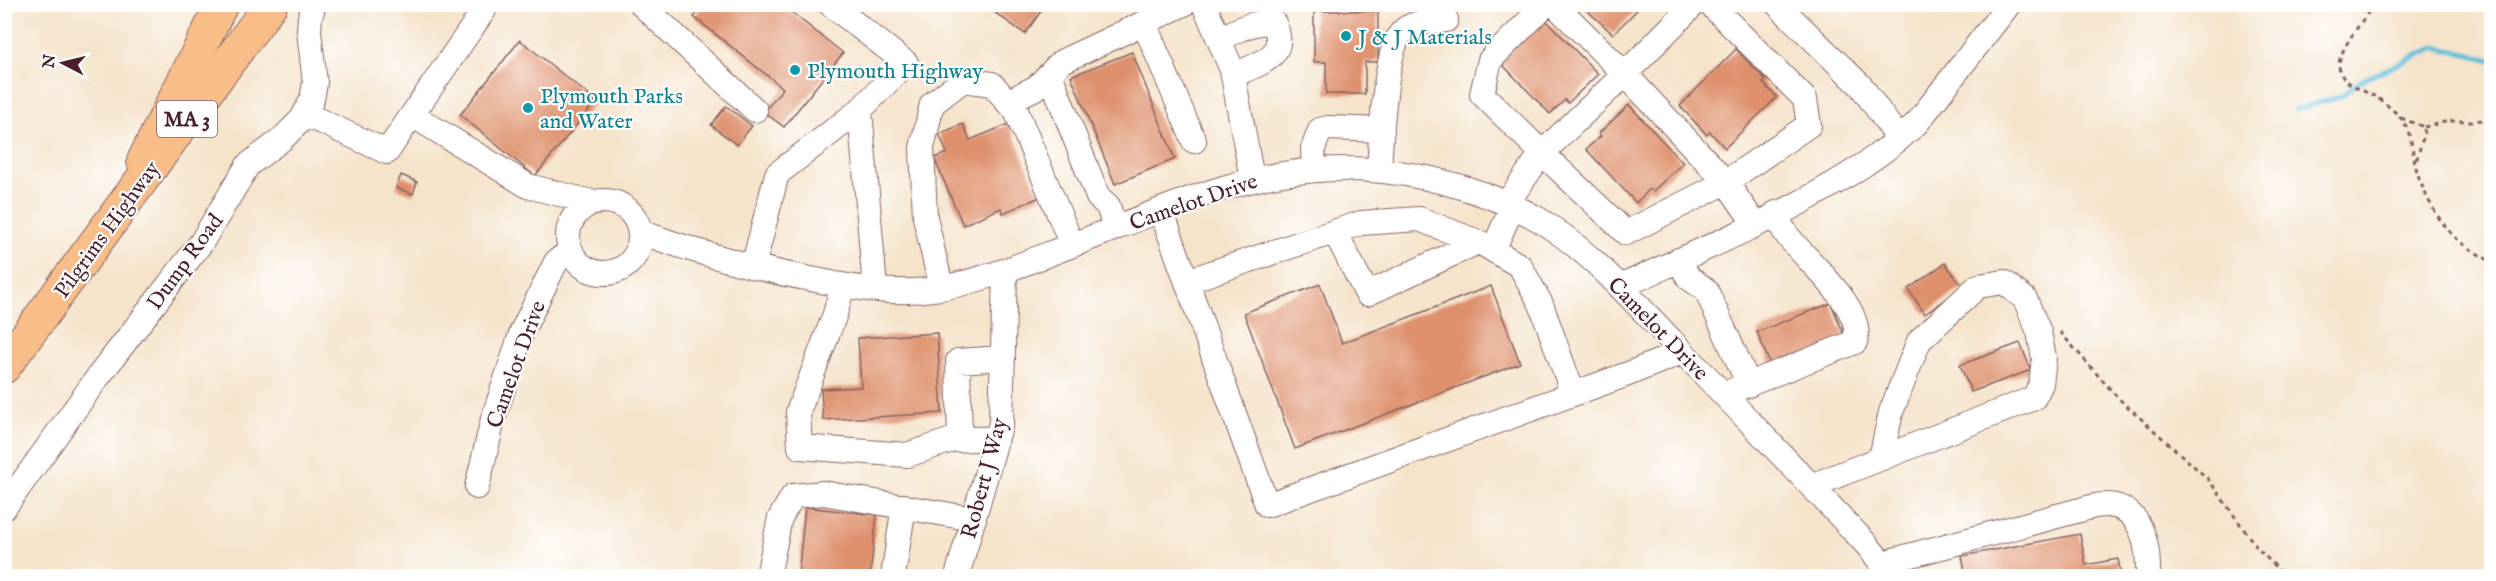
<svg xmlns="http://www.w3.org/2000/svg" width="2496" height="581" font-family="'IM FELL English',serif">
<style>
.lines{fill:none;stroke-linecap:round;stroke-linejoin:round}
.stream{stroke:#5bbdda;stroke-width:5}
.building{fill:#de906c}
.minor-casing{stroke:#866463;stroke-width:26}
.major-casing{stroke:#866463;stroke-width:34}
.highway-casing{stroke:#866463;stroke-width:35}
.path{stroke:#866463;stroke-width:3;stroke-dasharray:4.5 4.5;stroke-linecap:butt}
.minor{stroke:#fff;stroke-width:24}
.major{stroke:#f8bd89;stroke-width:32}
.highway{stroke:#f8bd89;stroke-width:33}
.culture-dot{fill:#0f9aa8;stroke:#fff;stroke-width:2}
.labels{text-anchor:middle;stroke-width:4.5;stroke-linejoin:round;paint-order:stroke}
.shield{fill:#fff;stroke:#80626b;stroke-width:1.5}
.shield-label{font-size:21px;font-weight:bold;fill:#4a1f2b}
.culture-label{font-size:22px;fill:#0d838f;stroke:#fff;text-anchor:start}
.street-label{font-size:22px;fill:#4a1f2b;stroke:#fff}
</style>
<rect width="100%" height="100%" fill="#fff"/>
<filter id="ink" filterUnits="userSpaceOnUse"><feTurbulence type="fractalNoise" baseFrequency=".0167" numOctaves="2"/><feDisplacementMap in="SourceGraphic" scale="12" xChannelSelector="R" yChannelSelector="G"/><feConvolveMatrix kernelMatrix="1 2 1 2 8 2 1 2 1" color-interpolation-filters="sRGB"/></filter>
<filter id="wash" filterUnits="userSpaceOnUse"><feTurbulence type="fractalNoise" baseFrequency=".008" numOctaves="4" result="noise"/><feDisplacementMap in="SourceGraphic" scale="24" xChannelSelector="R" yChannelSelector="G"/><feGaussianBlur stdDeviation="1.35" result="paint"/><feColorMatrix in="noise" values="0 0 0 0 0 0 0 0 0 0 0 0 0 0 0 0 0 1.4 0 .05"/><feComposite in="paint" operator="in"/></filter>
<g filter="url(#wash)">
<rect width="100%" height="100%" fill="#f5e3ca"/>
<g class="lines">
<path class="stream" d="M2295 110 2342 96 2360 81 2436 47 2492 60"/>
</g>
<g id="blocks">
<path class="building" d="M704 4H781L843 53 784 127 764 112 783 88 694 17Z
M989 4H1046L1025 34 987 7Z
M1580 4H1643L1613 34Z
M1314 11H1378V62H1365V94H1326V62H1314Z
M1542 16 1598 74 1568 103 1565 100 1550 114 1500 62Z
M520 40 596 101 535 176 460 115Z
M1736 49 1766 80 1763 83 1777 97 1725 148 1710 132 1707 135 1680 106Z
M1132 52 1175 159 1115 184 1071 76Z
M1629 105 1683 163 1653 191 1650 189 1636 203 1586 149 1601 136 1599 133Z
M726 106 752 126 737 145 711 125Z
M963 124 970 140 1009 124 1040 197 1003 213 1001 208 963 225 934 158 947 153 939 134Z
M401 175 417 182 413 194 396 188Z
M1945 263 1963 287 1925 314 1908 289Z
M1320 284 1342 343 1491 286 1520 363 1295 449 1244 313Z
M1831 303 1846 340 1772 369 1757 332Z
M937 333 942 413 823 420 821 389 861 387 858 338Z
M2020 343 2031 370 1971 392 1960 365Z
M805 507 877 515 870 576H798Z
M2080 534 2086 565 2118 559 2121 576H1966L1962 556Z"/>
</g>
</g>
<g filter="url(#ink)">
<use href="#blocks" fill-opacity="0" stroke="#866463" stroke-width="1.5"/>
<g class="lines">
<defs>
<path id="minor" d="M641 4 755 110
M830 4 906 63 860 110
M1204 4 1232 70 1252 179
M1554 4 1625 74 1726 182 1626 233 1542 153 1625 74 1694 4
M1710 4 1805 99 1809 125 1726 182 1755 224
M484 10 412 115 528 186 595 203
M1144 23 1194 141
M1219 39C1236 31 1254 20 1274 23 1290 58 1258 63 1233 76
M1050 74 1098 197 1108 206 1115 228
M1007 102 1037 87 1061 62 1184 4
M305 114 387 152 412 115
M1899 139 1917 123 2009 4
M1314 169 1313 149 1320 130 1328 128 1382 130
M1379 169C1381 141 1384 51 1402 32 1412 21 1433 22 1446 20
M568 237a36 36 0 1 1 72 0a36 36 0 1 1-72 0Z
M1507 203 1542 153 1482 94 1490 60 1546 4
M1161 210 1267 505 1628 374 1682 352
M640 232C698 253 755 269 816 280 854 288 895 295 934 289 983 282 1029 261 1075 244 1198 196 1290 148 1427 178 1466 187 1503 199 1538 219 1590 250 1631 299 1673 342 1738 409 1803 477 1867 545L1892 576
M1335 232 1367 294 1478 242
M1493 250 1513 206
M1678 260 1689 278 1706 290 1749 385
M753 267 777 174 860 110 875 289
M1187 281 1361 223 1419 219 1483 244 1520 266 1541 304 1573 394
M843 285 835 314 798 412 800 447 907 455 952 440 997 438
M941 287 925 217 922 148 932 104 963 80 992 84 1016 111 1072 245
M1620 287C1711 245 1821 202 1899 139L1861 86 1777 4
M1724 394 1855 342C1867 309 1805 260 1787 235 1782 229 1779 220 1776 213
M960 440 958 361 1003 358
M1811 486 2034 398 2041 384 2044 358 2039 332 2025 299 2004 282 1978 286 1919 341 1891 412 1881 458
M477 487 493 419 522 331 556 262 571 250
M4 508 98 377 201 243 248 165 281 140 302 119 312 99 315 83 309 31 310 17 314 4
M1882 563 2091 507C2138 495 2149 539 2148 576
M768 576 780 518 793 496 823 493 974 519
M893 576 904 506
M957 576 1001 423 1005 271"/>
<path id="major" d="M143 161 222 4"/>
<path id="highway" d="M4 367 271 4"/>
</defs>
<use href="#minor" class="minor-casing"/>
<use href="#major" class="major-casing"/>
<use href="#highway" class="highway-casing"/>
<path class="path" d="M2374 4C2365 18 2340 48 2339 64 2338 83 2361 89 2374 96 2383 101 2392 109 2399 116 2412 130 2412 151 2416 168 2423 193 2438 222 2457 239 2467 248 2480 255 2492 262
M2401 118 2424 127V134L2416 162
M2424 127 2449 121H2477L2492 117
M2060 332 2118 398 2208 479 2258 549 2285 576"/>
<use href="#minor" class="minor"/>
<use href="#major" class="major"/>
<use href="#highway" class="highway"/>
</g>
</g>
<g class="culture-dot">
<circle cx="1346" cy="36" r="6"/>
<circle cx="795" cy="70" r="6"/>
<circle cx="528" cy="108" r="6"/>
</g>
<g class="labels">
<rect class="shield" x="157" y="101" width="60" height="36" rx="4.5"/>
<g class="shield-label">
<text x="187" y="126">MA 3</text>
</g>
<g class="culture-label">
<text x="1358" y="44">J &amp; J Materials</text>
<text x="807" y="78">Plymouth Highway</text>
<text x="540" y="103">Plymouth Parks<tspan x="540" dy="25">and Water</tspan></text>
</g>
<g class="street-label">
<text transform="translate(1193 201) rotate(-19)" y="8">Camelot Drive</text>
<text transform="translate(106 229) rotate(-54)" y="8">Pilgrims Highway</text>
<text transform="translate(184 261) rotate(-54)" y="8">Dump Road</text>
<text transform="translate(1659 328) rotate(46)" y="8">Camelot Drive</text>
<text transform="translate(515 364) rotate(-70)" y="8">Camelot Drive</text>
<text transform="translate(983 478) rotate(-75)" y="8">Robert J Way</text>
</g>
</g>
<rect width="2496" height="581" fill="none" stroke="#fff" stroke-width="24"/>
<g transform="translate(63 63) rotate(277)" stroke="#ffffff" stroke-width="4.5" paint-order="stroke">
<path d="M0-4.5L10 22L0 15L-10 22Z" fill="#4a1f2b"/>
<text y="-9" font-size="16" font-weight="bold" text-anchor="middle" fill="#4a1f2b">N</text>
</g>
</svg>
